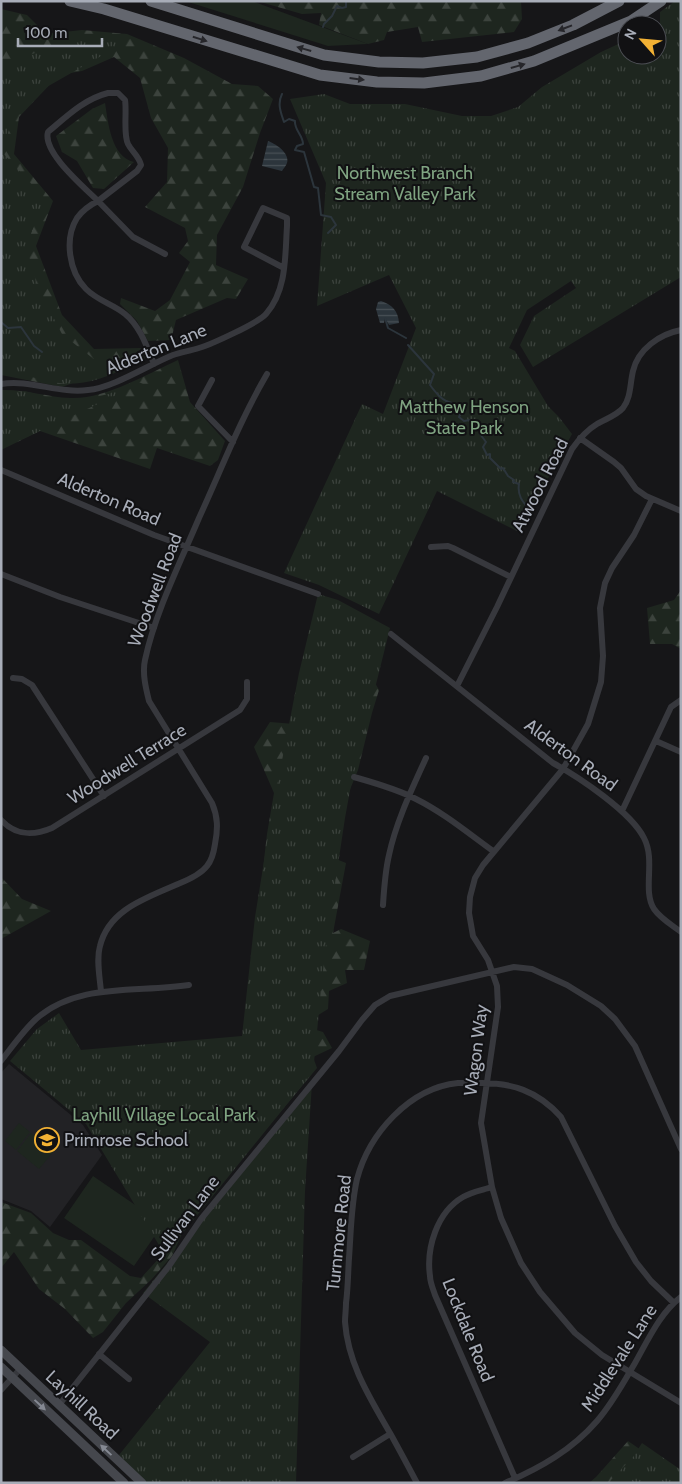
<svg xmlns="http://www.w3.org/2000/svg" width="682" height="1484" font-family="Cabin,sans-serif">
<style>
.built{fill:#222225}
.grass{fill:#1e261f}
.forest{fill:url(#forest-firs)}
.park{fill:url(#park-tufts)}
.water{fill:url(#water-rules)}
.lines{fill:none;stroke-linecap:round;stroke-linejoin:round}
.stream{stroke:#2c353c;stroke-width:2}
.street{stroke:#37383d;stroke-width:6}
.secondary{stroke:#45474d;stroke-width:9}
.highway{stroke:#63666e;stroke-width:11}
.oneway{fill:#26262a}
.oneway2{fill:#858993}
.labels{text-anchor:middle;stroke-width:4;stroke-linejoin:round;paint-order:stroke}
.park-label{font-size:18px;fill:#7fa381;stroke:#111113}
.street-label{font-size:18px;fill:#a8adb8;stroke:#111113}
.poi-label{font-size:18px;fill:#a8adb8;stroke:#111113;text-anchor:start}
</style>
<defs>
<pattern id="forest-firs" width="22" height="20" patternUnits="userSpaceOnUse" patternTransform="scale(1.25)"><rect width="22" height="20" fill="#1e261f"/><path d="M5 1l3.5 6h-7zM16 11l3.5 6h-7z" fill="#3c433d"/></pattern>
<pattern id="park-tufts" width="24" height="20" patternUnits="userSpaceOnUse" patternTransform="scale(1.25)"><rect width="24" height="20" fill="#1e261f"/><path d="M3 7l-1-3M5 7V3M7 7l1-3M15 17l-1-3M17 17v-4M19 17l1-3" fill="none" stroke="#3c433d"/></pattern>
<pattern id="water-rules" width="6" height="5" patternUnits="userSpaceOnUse" patternTransform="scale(1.25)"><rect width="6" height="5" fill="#2c353c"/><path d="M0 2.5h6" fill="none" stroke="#485056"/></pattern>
</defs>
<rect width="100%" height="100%" fill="#161618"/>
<path class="built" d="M9 1064 83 1125 102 1155 50 1227 31 1211 1 1199V1073Z"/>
<path class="grass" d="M185 1H252L368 44 328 46Z
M19 1123 30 1132 16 1150 5 1141Z
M31 1133 54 1151 39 1169 17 1151Z
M93 1176 163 1224 134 1266 64 1218Z"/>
<path class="forest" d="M257 1H521L522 19 514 32 422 42 418 27 387 32 384 40 368 44 319 25 321 13 302 14Z
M1 9 27 15 46 34 82 30 127 34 184 58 232 84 258 86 273 99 260 133 243 187 217 235 216 265 248 279 236 299 227 298 176 320 171 340 148 341 137 321 120 304 121 298 155 311 170 300 190 262 179 253 188 241 185 228 145 207 167 182 168 148 151 118 140 78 114 57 82 71 59 75 19 117 14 154 53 201 36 246 62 315 94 349 141 348 133 361 62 387 1 375Z
M105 103C108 122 111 157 134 162L104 189 93 188 77 161 62 152 56 136 92 109Z
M178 360 190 402 225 441 218 460 210 466 157 448 150 469 40 431 1 450V390C25 389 47 397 70 398 104 400 147 374 178 360Z
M681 590V649L672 644H650L647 608 674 600Z
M365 665 379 690 372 713 358 770 344 804 331 857 346 863 333 933 341 929 370 941 364 970H345L347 983 329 991 328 1009 315 1017 313 1029 323 1032 332 1048 313 1057 317 1068 186 1225 172 1256 151 1280 126 1303 103 1332 93 1338 65 1309 39 1289 14 1252 1 1268V1202L31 1213 53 1233 69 1240H81L130 1276 141 1278 162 1255 188 1208 229 1162 267 834 274 793 254 747 270 722 294 724Z
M1 877 22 899 51 911 1 939Z
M628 1441 667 1468 681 1483H589L596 1477Z"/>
<path class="park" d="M675 1H681V277L533 367 520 345 534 316 576 288 571 281 527 310 509 348 515 351 548 406 559 417 572 434 540 493 521 533 437 491 379 614 319 585 284 573 362 404 383 414 416 328 389 275 317 306 326 183 290 99 324 94 350 104H405L462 116H491L518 107 542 87 601 52 627 40V55H657V27L660 23V12Z
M74 38 124 43 15 105 13 110 4 154 45 199 26 246 38 288 62 334 95 360 148 355V357C120 371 92 387 59 383 40 381 21 371 1 375V66Z
M131 383H143L1 449V393L25 391 57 400 84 399 109 394Z
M318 594 338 600 390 628 351 785 345 818 325 951 313 1072 165 1255 86 1124 10 1061 37 1029 59 1013 81 1050 242 1036 255 917 272 812 299 673Z
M312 1083 305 1191 296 1483H143L119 1455 210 1342 143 1293Z
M642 1443 681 1470V1483H608L633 1457Z"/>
<path class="water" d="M268 141C276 144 290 153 287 163 286 166 283 169 282 171L262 166Z
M381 301C392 305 398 310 399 323L389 325 385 318 384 323H380L376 309 378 302Z"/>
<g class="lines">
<path class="stream" d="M323 27 324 24 332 16 337 6 342 8 346 7V1
M282 94C277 104 281 113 284 122L289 119 295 121C294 130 303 135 303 144L297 146 295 150 304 152 314 187 318 188 321 215 331 217 336 225 328 233
M385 318 388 328 406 338
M1 322 8 328 21 327 34 346 42 352
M408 345 434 374 430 385C436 393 442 401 452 403L460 415 459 417 464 421 470 420
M480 434 486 442 483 447 487 455 490 454V458L501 469 503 468 508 476 514 480 513 482 519 484C517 496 523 502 530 510"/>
<path class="street" d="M108 93H118L125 100C127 112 123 134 128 144 132 152 139 156 141 165L137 171 98 201C84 187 42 152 48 132 66 117 84 99 108 93Z
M154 364C147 347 140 326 125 314 113 304 98 301 86 289 69 272 64 239 77 218 82 211 90 205 98 201L133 237 165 254
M212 380 198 406 233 442
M1 384C30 379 59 394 88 390 113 388 148 365 173 355 181 352 190 351 199 348 212 344 258 323 266 314 287 290 285 256 287 226V218L263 208 244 247 284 268
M580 438 614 462 621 468 636 489 646 496 681 511
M1 470 154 535 318 594
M652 499 634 535 612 568 605 583 600 608 603 656 601 682 588 724 563 769 483 865 475 878 470 897 469 913 473 936 488 960 497 986 498 1007 481 1123 492 1187 501 1218 521 1263 540 1292 575 1333 602 1355 681 1403
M431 547 448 546 453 548 511 577
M1 574 60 597 154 628
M391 634 553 763C579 777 631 812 644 838 656 861 642 890 654 909 661 919 672 925 681 932
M13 678 22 679 32 685 104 796
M457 686 497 607 572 449C579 439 587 430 597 424 605 419 616 416 623 408 631 398 630 383 633 371 638 349 660 334 681 330
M656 741 681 752
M354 777C375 783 397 789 416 799 444 813 468 833 493 851
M622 811 671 707 681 700
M1 820C16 836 33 836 52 828L240 710 247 699V682
M383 905C384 889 385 872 389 855 396 822 412 789 426 758
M101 992C100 978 96 960 100 946 109 909 147 898 178 884 188 880 201 874 207 866 212 860 214 851 215 844 218 829 218 817 212 803L149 701C146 689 142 673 145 660 155 613 180 563 199 518 221 470 240 420 267 374
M1 1061C12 1047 23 1031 36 1019 78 982 137 993 189 985
M492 1187C483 1190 471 1192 463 1197 437 1212 426 1248 430 1276 430 1282 433 1289 435 1295L515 1478
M99 1354 129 1379
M1 1390 21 1368
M59 1405 169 1266 201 1219 339 1051 362 1020 375 1005 390 996 514 967 532 969 567 985 601 1006 615 1019 635 1046 681 1149
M353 1457 390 1434
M417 1483C408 1466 399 1449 390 1433 370 1398 348 1364 345 1322 345 1316 346 1310 346 1303 348 1288 348 1273 349 1258 351 1232 351 1205 357 1179 369 1134 409 1088 458 1083 464 1083 471 1083 477 1083 511 1082 538 1091 561 1117L615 1226 636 1262 651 1281 674 1303
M505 1483C540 1468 572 1450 597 1421 612 1404 624 1382 635 1363 648 1340 660 1313 681 1297"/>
<path class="secondary" d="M1 1350 142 1483
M1 1367 124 1483"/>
<path class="highway" d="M70 1 104 9 320 75 377 82 424 83 481 76 534 61 631 21 661 1
M151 1 324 55 379 62 423 63 477 57 528 43 573 25 619 1"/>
</g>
<defs><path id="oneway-solid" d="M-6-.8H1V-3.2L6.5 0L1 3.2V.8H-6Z" transform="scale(1.25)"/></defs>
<g class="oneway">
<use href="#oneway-solid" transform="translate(565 28) rotate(159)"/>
<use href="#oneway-solid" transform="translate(200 39) rotate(17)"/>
<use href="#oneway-solid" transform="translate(304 49) rotate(-164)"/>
<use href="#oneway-solid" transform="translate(518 66) rotate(-16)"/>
<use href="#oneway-solid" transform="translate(357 79) rotate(7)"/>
</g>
<g class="oneway2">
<use href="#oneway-solid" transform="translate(40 1405) rotate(43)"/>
<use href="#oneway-solid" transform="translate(106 1450) rotate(-137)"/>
</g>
<defs>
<symbol id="school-ring" viewBox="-11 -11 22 22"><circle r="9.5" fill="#111113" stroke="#f2b134" stroke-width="1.5"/><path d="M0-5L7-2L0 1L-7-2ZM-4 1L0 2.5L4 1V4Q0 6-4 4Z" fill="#f2b134"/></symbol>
</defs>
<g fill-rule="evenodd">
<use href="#school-ring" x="33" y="1126" width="28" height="28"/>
</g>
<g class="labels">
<g class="park-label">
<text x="405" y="179">Northwest Branch<tspan x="405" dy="21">Stream Valley Park</tspan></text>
<text x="464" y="413">Matthew Henson<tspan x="464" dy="21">State Park</tspan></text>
<text x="164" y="1121">Layhill Village Local Park</text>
</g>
<g class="street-label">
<text transform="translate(156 349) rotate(-22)" y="6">Alderton Lane</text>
<text transform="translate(540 485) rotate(-63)" y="6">Atwood Road</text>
<text transform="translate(109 499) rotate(23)" y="6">Alderton Road</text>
<text transform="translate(155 590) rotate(-69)" y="6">Woodwell Road</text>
<text transform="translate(571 755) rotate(36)" y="6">Alderton Road</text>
<text transform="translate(127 764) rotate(-32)" y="6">Woodwell Terrace</text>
<text transform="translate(476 1050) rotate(-83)" y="6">Wagon Way</text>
<text transform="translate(185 1218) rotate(-53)" y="6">Sullivan Lane</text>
<text transform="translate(339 1233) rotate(-84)" y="6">Turnmore Road</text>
<text transform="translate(468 1330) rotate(68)" y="6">Lockdale Road</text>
<text transform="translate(619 1358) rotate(-57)" y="6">Middlevale Lane</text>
<text transform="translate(82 1405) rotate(43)" y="6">Layhill Road</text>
</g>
<g class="poi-label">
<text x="64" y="1146">Primrose School</text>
</g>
</g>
<rect width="682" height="1484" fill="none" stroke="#a8adb8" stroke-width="5"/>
<g transform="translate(642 40) rotate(297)"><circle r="24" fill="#111113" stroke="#4d4f55"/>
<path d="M0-4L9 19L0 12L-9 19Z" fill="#f2b134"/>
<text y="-8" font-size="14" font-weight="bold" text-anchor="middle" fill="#a8adb8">N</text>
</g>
<path d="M18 38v8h84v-8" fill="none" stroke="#a8adb8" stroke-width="2.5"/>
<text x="25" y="38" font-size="15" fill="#a8adb8" stroke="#111113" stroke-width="4" paint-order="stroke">100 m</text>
</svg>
